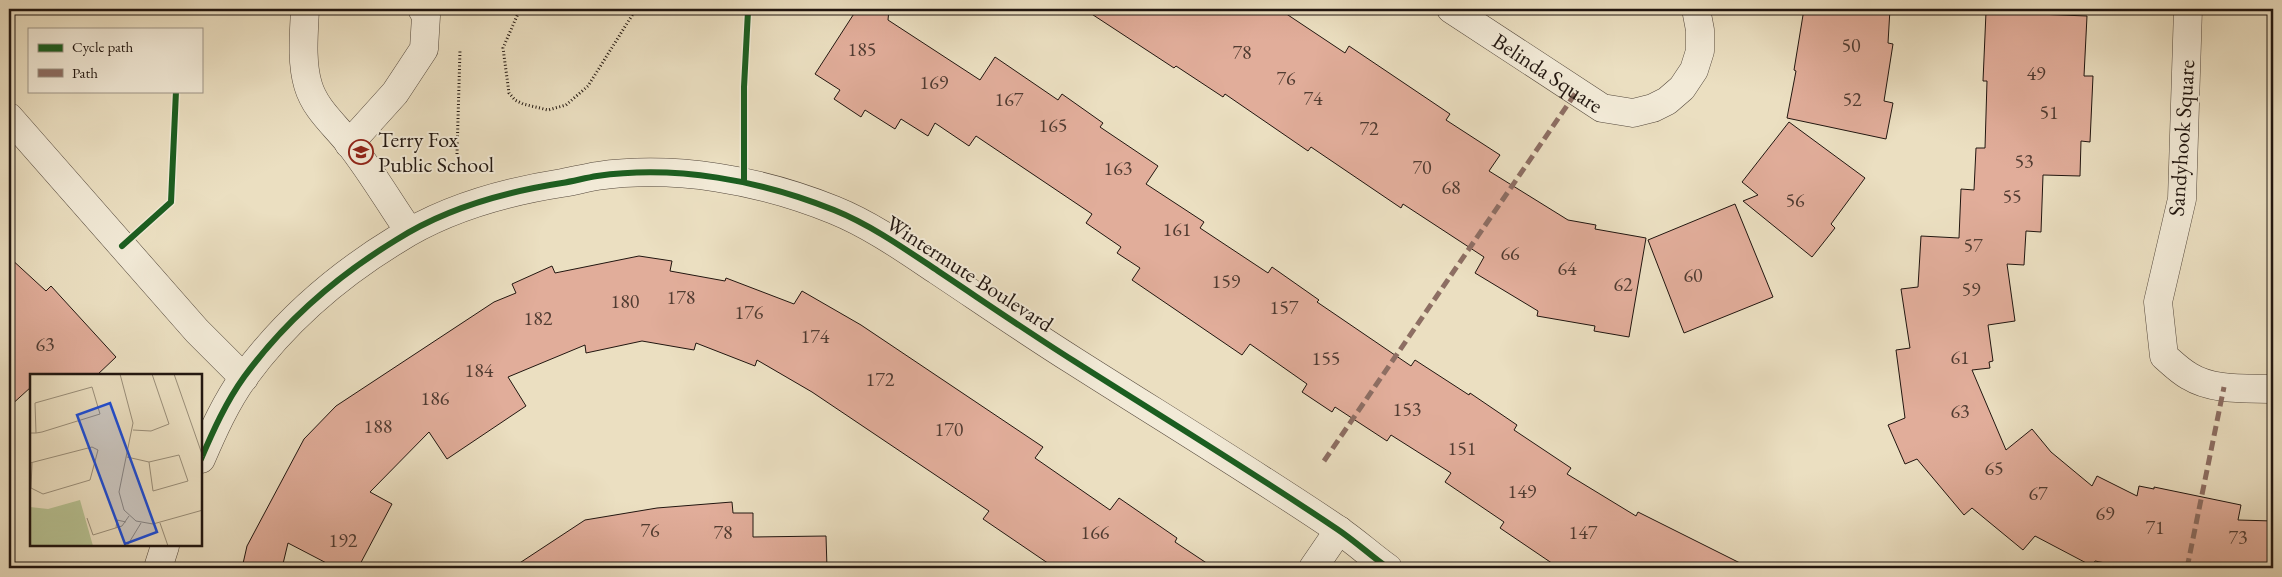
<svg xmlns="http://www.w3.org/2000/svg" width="2282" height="577" font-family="'EB Garamond',serif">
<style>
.building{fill:#e1ad9a;stroke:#211610}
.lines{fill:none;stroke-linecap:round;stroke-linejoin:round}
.minor-casing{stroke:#54483c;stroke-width:29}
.path{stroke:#211610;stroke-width:3;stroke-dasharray:1 2.5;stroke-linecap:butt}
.minor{stroke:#f2ead7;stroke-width:28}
.quiet{stroke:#8d6e63;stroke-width:5;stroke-dasharray:10 5;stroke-linecap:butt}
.cycleway-casing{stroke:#f2ead7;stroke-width:9}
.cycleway{stroke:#1b5e20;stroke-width:6}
.labels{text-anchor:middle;stroke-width:4;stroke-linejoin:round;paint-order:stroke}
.number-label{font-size:20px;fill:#513c32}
.street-label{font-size:22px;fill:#211610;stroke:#f2ead7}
.poi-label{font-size:22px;fill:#211610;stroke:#f2ead7;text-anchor:start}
.inset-road{fill:none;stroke:#9a8f7a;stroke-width:1}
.view{fill:#1d4ed8;fill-opacity:0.15;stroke:#1d4ed8;stroke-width:2.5}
.inset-edge{fill:none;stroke:#211610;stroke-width:2.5}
</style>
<rect width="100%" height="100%" fill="#ebdfc1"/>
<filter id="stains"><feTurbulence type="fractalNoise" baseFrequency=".004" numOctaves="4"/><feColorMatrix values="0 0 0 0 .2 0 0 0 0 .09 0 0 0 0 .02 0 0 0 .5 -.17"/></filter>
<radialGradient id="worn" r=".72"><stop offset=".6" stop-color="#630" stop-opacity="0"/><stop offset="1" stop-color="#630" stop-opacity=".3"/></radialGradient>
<path class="building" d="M857 9H889L888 20 980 80 995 57 1058 100 1062 94 1103 123 1100 127 1158 166 1146 184 1204 222 1200 228 1268 273 1272 267 1319 300 1317 302 1411 366 1415 360 1469 395 1470 393 1517 425 1514 430 1571 468 1567 474 1636 516 1638 512 1750 568H1559L1500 528 1504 522 1445 482 1451 473 1391 435 1387 441 1335 407 1332 412 1302 392 1307 384 1250 344 1242 355 1132 280 1140 268 1117 253 1121 247 1086 223 1092 214 976 136 969 146 935 123 928 136 901 119 895 129 865 110 861 117 834 99 840 90 815 74Z
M1084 9H1279L1345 53 1349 46 1450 114 1446 120 1500 155 1489 171 1568 220 1596 225 1595 229 1646 238 1629 337 1594 331 1595 326 1537 316 1538 311 1475 273 1484 257 1403 204 1401 208 1311 147 1308 151 1225 94 1223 97 1176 66 1174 68Z
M1804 9H1890L1888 43 1893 44 1884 101 1893 103 1886 139 1787 118 1796 71 1794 70Z
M1986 12 2087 16 2084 76H2093L2090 142 2081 141 2080 176 2043 175 2041 232 2026 231 2024 265 2007 264 2015 321 1988 325 1993 361 1989 362 1990 368 1972 370 2006 450 2032 429 2051 452 2092 486 2097 476 2137 496 2139 486 2154 489V487L2241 505 2238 520 2273 521V568H2131L2095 561 2092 566 2035 536 2023 550 1972 508 1964 515 1917 459 1905 464 1888 425 1905 418 1896 350 1910 348 1901 289 1918 287 1921 236 1959 238 1961 189 1974 190 1976 148H1985L1987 81H1983Z
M1789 122 1865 178 1831 224 1835 228 1812 257 1743 201 1758 195 1742 182Z
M1735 204 1773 297 1684 333 1648 240Z
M639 256 672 261 670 271 725 281 726 278 794 304 802 291 861 325 1043 447 1035 458 1110 510 1119 498 1177 538 1175 542 1214 568H1055L983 519 989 511 812 392 757 360 755 366 696 343 694 350 642 341 586 353 585 345 508 377 526 406 447 459 429 432 370 492 392 504 358 568H336L288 543 282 568H242L247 546 304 439 336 406 494 302 516 293 512 284 552 266 555 273Z
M9 257 46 291 51 286 116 357 96 376H31V387L9 407Z
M732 502 733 513H753V537L826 536 827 568H512L585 520 657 508Z"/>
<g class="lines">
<defs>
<g id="minor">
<path d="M305 9C304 33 301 61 308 85 315 109 334 124 349 143 371 171 389 202 409 231"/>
<path id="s1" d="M1451 9 1602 108 1633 113 1653 108 1667 101 1682 88 1694 70 1700 51V30L1696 9"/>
<path d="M2188 9 2182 199 2158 302 2164 356C2172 363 2180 371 2189 376 2213 391 2246 388 2273 389"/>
<path d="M9 117 197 331 244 378"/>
<path d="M349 144 395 93 424 49 426 16 422 9"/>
<path d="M201 459C213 431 226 402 244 377 285 321 337 276 396 240 446 208 504 192 562 183 574 181 585 178 597 176 676 165 760 180 834 210 871 225 905 249 938 271 983 301 1028 332 1074 361 1162 417 1251 471 1337 529 1355 541 1371 556 1388 568"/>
<path d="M158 568 165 546"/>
<path d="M1313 568 1339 530"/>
</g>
</defs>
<use href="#minor" class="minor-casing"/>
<path class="path" d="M520 9 503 48 509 93 515 100 523 104 548 110 566 105 588 86 636 9
M712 9 748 11 749 9
M457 154 460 50"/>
<use href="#minor" class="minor"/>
<path class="quiet" d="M1324 461 1577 91
M2187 568 2224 387"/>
<defs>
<path id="cycleway" d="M744 181V87L748 11 756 9
M122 246 171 202 176 91
M201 459C213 431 226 402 244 377 285 321 337 276 396 240 446 208 504 192 562 183 574 181 585 178 597 176 676 165 760 180 834 210 871 225 905 249 938 271 983 301 1028 332 1074 361 1162 417 1251 471 1337 529 1355 541 1371 556 1388 568"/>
</defs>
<use href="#cycleway" class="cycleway-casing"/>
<use href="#cycleway" class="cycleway"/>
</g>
<defs>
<symbol id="school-ring" viewBox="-11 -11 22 22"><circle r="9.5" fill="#f2ead7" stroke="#8f2418" stroke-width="1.5"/><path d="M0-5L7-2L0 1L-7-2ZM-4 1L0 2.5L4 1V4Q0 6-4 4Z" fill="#8f2418"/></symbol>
</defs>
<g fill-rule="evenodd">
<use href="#school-ring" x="347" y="138" width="28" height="28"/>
</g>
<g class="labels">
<g class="number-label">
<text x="1851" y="52">50</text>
<text x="862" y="56">185</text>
<text x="1242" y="59">78</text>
<text x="2036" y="80">49</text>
<text x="1286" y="85">76</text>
<text x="934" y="89">169</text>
<text x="1313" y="105">74</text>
<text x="1009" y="106">167</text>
<text x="1852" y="106">52</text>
<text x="2049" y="119">51</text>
<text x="1053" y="132">165</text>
<text x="1369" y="135">72</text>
<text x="2024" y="168">53</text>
<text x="1422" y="174">70</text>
<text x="1118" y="175">163</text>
<text x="1451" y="194">68</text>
<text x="2012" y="203">55</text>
<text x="1795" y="207">56</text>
<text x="1177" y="236">161</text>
<text x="1973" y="252">57</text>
<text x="1510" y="260">66</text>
<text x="1567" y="275">64</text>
<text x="1693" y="282">60</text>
<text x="1226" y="288">159</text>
<text x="1623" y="291">62</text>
<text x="1971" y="296">59</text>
<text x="681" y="304">178</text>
<text x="625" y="308">180</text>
<text x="1284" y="314">157</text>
<text x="749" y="319">176</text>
<text x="538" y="325">182</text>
<text x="815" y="343">174</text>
<text x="45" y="351">63</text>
<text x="1960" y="364">61</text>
<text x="1326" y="365">155</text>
<text x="479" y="377">184</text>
<text x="880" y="386">172</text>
<text x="435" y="405">186</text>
<text x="1407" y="416">153</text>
<text x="1960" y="418">63</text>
<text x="378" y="433">188</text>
<text x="949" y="436">170</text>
<text x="1462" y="455">151</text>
<text x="1994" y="475">65</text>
<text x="1522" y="498">149</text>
<text x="2038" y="500">67</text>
<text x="2105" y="520">69</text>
<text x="2155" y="534">71</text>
<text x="650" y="537">76</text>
<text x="723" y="539">78</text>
<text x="1095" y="539">166</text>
<text x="1583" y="539">147</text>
<text x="2238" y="544">73</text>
<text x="343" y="547">192</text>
</g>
<g class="street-label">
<text dy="8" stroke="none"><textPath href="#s1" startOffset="116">Belinda Square</textPath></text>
<text transform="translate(2181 138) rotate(-86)" y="8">Sandyhook Square</text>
<text transform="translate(970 273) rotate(33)" y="8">Wintermute Boulevard</text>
</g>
<g class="poi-label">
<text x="378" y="147">Terry Fox<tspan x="378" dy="25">Public School</tspan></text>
</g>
</g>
<g transform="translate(30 374)">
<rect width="172" height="172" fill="#ebdfc1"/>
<path d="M50 126 63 172H0V133L18 135Z" fill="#b7c293"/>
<path class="inset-road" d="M90 0 103 49 89 118 94 136 106 147 123 150 173 136M144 0 173 83M103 56 121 57 139 50 122 0M0 59H6L12 58 70 40 62 13 5 29 6 59M97 83 119 88 149 81 158 107 123 117 119 88M0 89 62 73 68 76 60 106 13 120 1 114 2 89M57 144 63 161 92 152 99 142M130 149 138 172M86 154 87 146 96 148M97 172 111 149"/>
<path class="view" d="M80 29 127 158 95 170 47 41Z"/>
<rect width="172" height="172" class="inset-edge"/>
</g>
<rect width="2282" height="577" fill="none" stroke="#ebdfc1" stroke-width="30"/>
<rect x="10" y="10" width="2262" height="557" fill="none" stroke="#211610" stroke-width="2.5"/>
<rect x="15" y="15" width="2252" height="547" fill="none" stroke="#211610"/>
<rect x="28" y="28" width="175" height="65" fill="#f2ead7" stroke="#9e9587"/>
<rect x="38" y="44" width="25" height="8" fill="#1b5e20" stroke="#9e9587"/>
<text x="72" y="52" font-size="15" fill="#211610">Cycle path</text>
<rect x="38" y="69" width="25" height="8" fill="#8d6e63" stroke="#9e9587"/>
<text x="72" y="78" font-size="15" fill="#211610">Path</text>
<rect width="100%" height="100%" filter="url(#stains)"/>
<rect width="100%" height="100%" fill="url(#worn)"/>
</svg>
